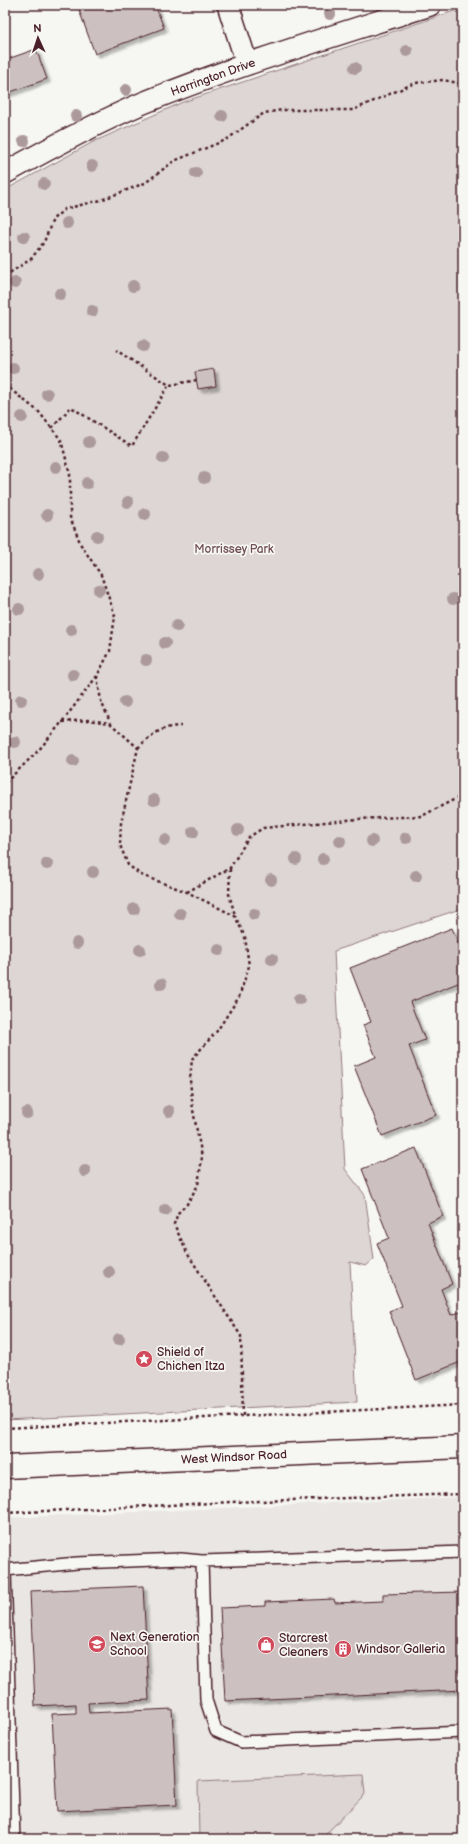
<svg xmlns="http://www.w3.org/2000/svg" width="468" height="1844" font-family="'Balsamiq Sans',sans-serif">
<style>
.built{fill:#e9e6e3}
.green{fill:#ddd6d5;stroke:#947a80}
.building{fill:#ccc1c0;stroke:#4a1f2b;filter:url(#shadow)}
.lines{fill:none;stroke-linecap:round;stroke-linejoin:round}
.lane-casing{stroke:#4a1f2b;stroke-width:14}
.street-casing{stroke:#4a1f2b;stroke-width:24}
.secondary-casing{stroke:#4a1f2b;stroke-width:25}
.path{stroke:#4a1f2b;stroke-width:2.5;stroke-dasharray:3 3;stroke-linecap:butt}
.lane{stroke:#f6f6f2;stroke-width:11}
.street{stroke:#f6f6f2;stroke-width:21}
.secondary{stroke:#f6f6f2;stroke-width:22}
.tree{fill:#ac999c}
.labels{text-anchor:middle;stroke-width:3.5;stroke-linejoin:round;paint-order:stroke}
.street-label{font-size:12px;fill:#4a1f2b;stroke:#f6f6f2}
.park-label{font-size:12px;fill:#6f4d56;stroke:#f6f6f2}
.poi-label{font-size:12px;fill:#4a1f2b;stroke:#f6f6f2;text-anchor:start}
</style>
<defs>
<filter id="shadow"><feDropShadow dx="3.5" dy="3.5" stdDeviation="1" flood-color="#0004"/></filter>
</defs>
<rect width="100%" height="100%" fill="#f6f6f2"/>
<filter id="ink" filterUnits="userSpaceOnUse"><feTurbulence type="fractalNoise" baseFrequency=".025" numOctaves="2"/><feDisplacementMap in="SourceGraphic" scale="8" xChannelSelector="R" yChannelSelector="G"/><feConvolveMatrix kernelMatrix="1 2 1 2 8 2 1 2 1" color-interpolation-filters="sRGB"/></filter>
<g filter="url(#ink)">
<path class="built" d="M463 1497V1839H5V1518Z"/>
<path class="green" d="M463 8V908L334 951 345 1169 365 1195 374 1259 366 1266 350 1262 357 1402 5 1420V190L93 142 183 102Z
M363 1774 365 1794 321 1839H199L198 1781Z"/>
<path class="building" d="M93 5H155L164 28 95 54 79 10Z
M36 49 47 79 5 94V60Z
M214 369 216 386 198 389 195 372Z
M452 928 463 955V981L410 1002 425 1040 409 1046 436 1115 382 1136 354 1066 376 1057 363 1025 371 1022 350 968Z
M416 1148 443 1216 428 1223 452 1284 441 1289 451 1315 463 1311V1361L416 1380 389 1311 402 1306 377 1243 389 1238 362 1169Z
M143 1586 149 1700 88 1703 89 1713 172 1709 177 1805 57 1811 52 1714 76 1713V1704L35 1706 30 1591Z
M463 1592V1690L225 1701 220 1608 265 1606V1602L334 1599 335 1603 383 1601V1594Z"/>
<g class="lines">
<defs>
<path id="lane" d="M202 1561 206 1700 216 1731 241 1742 463 1732
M5 1570 77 1563 181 1559 202 1561 463 1552
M5 1571 14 1839"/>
<path id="street" d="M228 5 247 64
M5 173C50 148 96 123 143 103 236 65 334 36 430 5"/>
<path id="secondary" d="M5 1467 463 1447"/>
</defs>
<use href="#lane" class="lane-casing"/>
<use href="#street" class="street-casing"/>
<use href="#secondary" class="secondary-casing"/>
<path class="path" d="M5 276 31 259 44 242 53 219 65 209 101 200 145 183 174 161 226 140 264 113 282 110H353L415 83 443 80 463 84
M5 385 39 412 61 440 70 474V517L81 545 101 575 115 616 110 651 97 676 62 722 38 751 5 783
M170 385 197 380
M52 428 71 407 132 446 169 385 116 350
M97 676 101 701 110 722
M62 722 88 720 110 723 138 748 121 823 120 845 128 865 141 875 187 892 235 916 245 937 249 966 239 997 217 1031 192 1059 190 1080 193 1110 202 1157 198 1185 187 1204 178 1213 174 1224 187 1253 241 1336 243 1417
M138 748C150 735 163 726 181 726
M230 869 229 894 235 915
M187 892 230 868 249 837 263 828 358 819 422 816 463 795
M5 1428 463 1405
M5 1513 232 1502 463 1494"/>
<use href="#lane" class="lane"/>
<use href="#street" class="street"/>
<use href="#secondary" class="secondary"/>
</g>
<g class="tree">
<circle cx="330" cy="14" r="6"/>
<circle cx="407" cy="51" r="6"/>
<circle cx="355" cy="68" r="6"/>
<circle cx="126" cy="90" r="6"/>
<circle cx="76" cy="116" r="6"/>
<circle cx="222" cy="116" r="6"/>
<circle cx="24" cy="141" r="6"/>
<circle cx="92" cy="166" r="6"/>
<circle cx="196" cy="173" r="6"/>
<circle cx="44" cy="184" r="6"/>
<circle cx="67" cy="223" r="6"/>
<circle cx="24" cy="237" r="6"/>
<circle cx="15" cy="283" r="6"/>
<circle cx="133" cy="286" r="6"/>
<circle cx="60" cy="294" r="6"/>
<circle cx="92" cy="311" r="6"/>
<circle cx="143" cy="346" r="6"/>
<circle cx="13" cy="368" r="6"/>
<circle cx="47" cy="394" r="6"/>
<circle cx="22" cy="417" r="6"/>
<circle cx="89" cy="442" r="6"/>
<circle cx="163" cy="458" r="6"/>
<circle cx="56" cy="467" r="6"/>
<circle cx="204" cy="478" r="6"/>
<circle cx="87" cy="483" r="6"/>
<circle cx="128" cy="502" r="6"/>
<circle cx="145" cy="514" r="6"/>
<circle cx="47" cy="515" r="6"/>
<circle cx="97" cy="536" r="6"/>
<circle cx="38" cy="574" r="6"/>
<circle cx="99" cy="590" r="6"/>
<circle cx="453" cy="599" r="6"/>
<circle cx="19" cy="609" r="6"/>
<circle cx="177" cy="626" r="6"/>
<circle cx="71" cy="630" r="6"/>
<circle cx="165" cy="643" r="6"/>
<circle cx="146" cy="660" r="6"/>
<circle cx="73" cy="675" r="6"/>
<circle cx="21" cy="700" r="6"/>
<circle cx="125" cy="702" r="6"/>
<circle cx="15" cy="742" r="6"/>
<circle cx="73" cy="761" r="6"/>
<circle cx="154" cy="800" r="6"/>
<circle cx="238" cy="830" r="6"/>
<circle cx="193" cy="832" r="6"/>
<circle cx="406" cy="838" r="6"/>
<circle cx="165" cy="840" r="6"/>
<circle cx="340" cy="841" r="6"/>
<circle cx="372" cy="841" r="6"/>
<circle cx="296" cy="859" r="6"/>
<circle cx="323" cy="859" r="6"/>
<circle cx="47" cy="864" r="6"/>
<circle cx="93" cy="872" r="6"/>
<circle cx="416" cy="876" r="6"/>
<circle cx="271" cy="880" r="6"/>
<circle cx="134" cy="909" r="6"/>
<circle cx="180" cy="914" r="6"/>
<circle cx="254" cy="914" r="6"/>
<circle cx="77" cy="943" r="6"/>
<circle cx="140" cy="950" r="6"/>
<circle cx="219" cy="950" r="6"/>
<circle cx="272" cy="959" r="6"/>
<circle cx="161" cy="984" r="6"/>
<circle cx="299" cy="999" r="6"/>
<circle cx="169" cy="1111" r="6"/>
<circle cx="27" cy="1113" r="6"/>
<circle cx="85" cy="1171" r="6"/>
<circle cx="165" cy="1210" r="6"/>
<circle cx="109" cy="1272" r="6"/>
<circle cx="119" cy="1339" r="6"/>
</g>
</g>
<defs>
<symbol id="sight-disc" viewBox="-11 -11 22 22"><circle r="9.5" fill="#d1495b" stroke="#f6f6f2"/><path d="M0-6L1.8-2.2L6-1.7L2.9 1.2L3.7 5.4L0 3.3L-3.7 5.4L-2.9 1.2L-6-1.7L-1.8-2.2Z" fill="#fff"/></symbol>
<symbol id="school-disc" viewBox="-11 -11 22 22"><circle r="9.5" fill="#d1495b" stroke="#f6f6f2"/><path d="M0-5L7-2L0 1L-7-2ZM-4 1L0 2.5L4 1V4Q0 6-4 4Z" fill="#fff"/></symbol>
<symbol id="shop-disc" viewBox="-11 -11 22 22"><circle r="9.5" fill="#d1495b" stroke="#f6f6f2"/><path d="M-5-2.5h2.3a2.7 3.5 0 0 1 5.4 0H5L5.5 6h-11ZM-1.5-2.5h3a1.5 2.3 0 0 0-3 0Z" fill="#fff"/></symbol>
<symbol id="building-disc" viewBox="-11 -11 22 22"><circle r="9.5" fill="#d1495b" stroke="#f6f6f2"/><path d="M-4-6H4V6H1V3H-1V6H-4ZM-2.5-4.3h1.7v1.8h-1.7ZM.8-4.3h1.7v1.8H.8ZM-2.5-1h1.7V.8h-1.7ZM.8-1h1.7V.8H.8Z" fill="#fff"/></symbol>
</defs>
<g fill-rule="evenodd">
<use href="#sight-disc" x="134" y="1349" width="20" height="20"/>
<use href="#school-disc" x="87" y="1634" width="20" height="20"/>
<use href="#shop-disc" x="256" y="1635" width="20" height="20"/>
<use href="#building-disc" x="333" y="1639" width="20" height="20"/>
</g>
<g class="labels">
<g class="street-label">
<text transform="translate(213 77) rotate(-20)" y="4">Harrington Drive</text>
<text transform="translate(234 1457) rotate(-3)" y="4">West Windsor Road</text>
</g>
<g class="park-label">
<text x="234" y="553">Morrissey Park</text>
</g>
<g class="poi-label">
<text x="157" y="1356">Shield of<tspan x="157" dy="14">Chichen Itza</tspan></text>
<text x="110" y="1641">Next Generation<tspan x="110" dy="14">School</tspan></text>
<text x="279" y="1642">Starcrest<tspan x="279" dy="14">Cleaners</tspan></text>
<text x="356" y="1653">Windsor Galleria</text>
</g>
</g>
<rect width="468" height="1844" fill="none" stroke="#f6f6f2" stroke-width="20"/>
<rect x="10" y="10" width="448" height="1824" fill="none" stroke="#4a1f2b" stroke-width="1.5" filter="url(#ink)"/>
<g transform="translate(38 38) rotate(357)" stroke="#f6f6f2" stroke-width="3" paint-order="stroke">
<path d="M0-3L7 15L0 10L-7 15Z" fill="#4a1f2b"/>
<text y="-6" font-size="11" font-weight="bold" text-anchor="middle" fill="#4a1f2b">N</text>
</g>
</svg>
